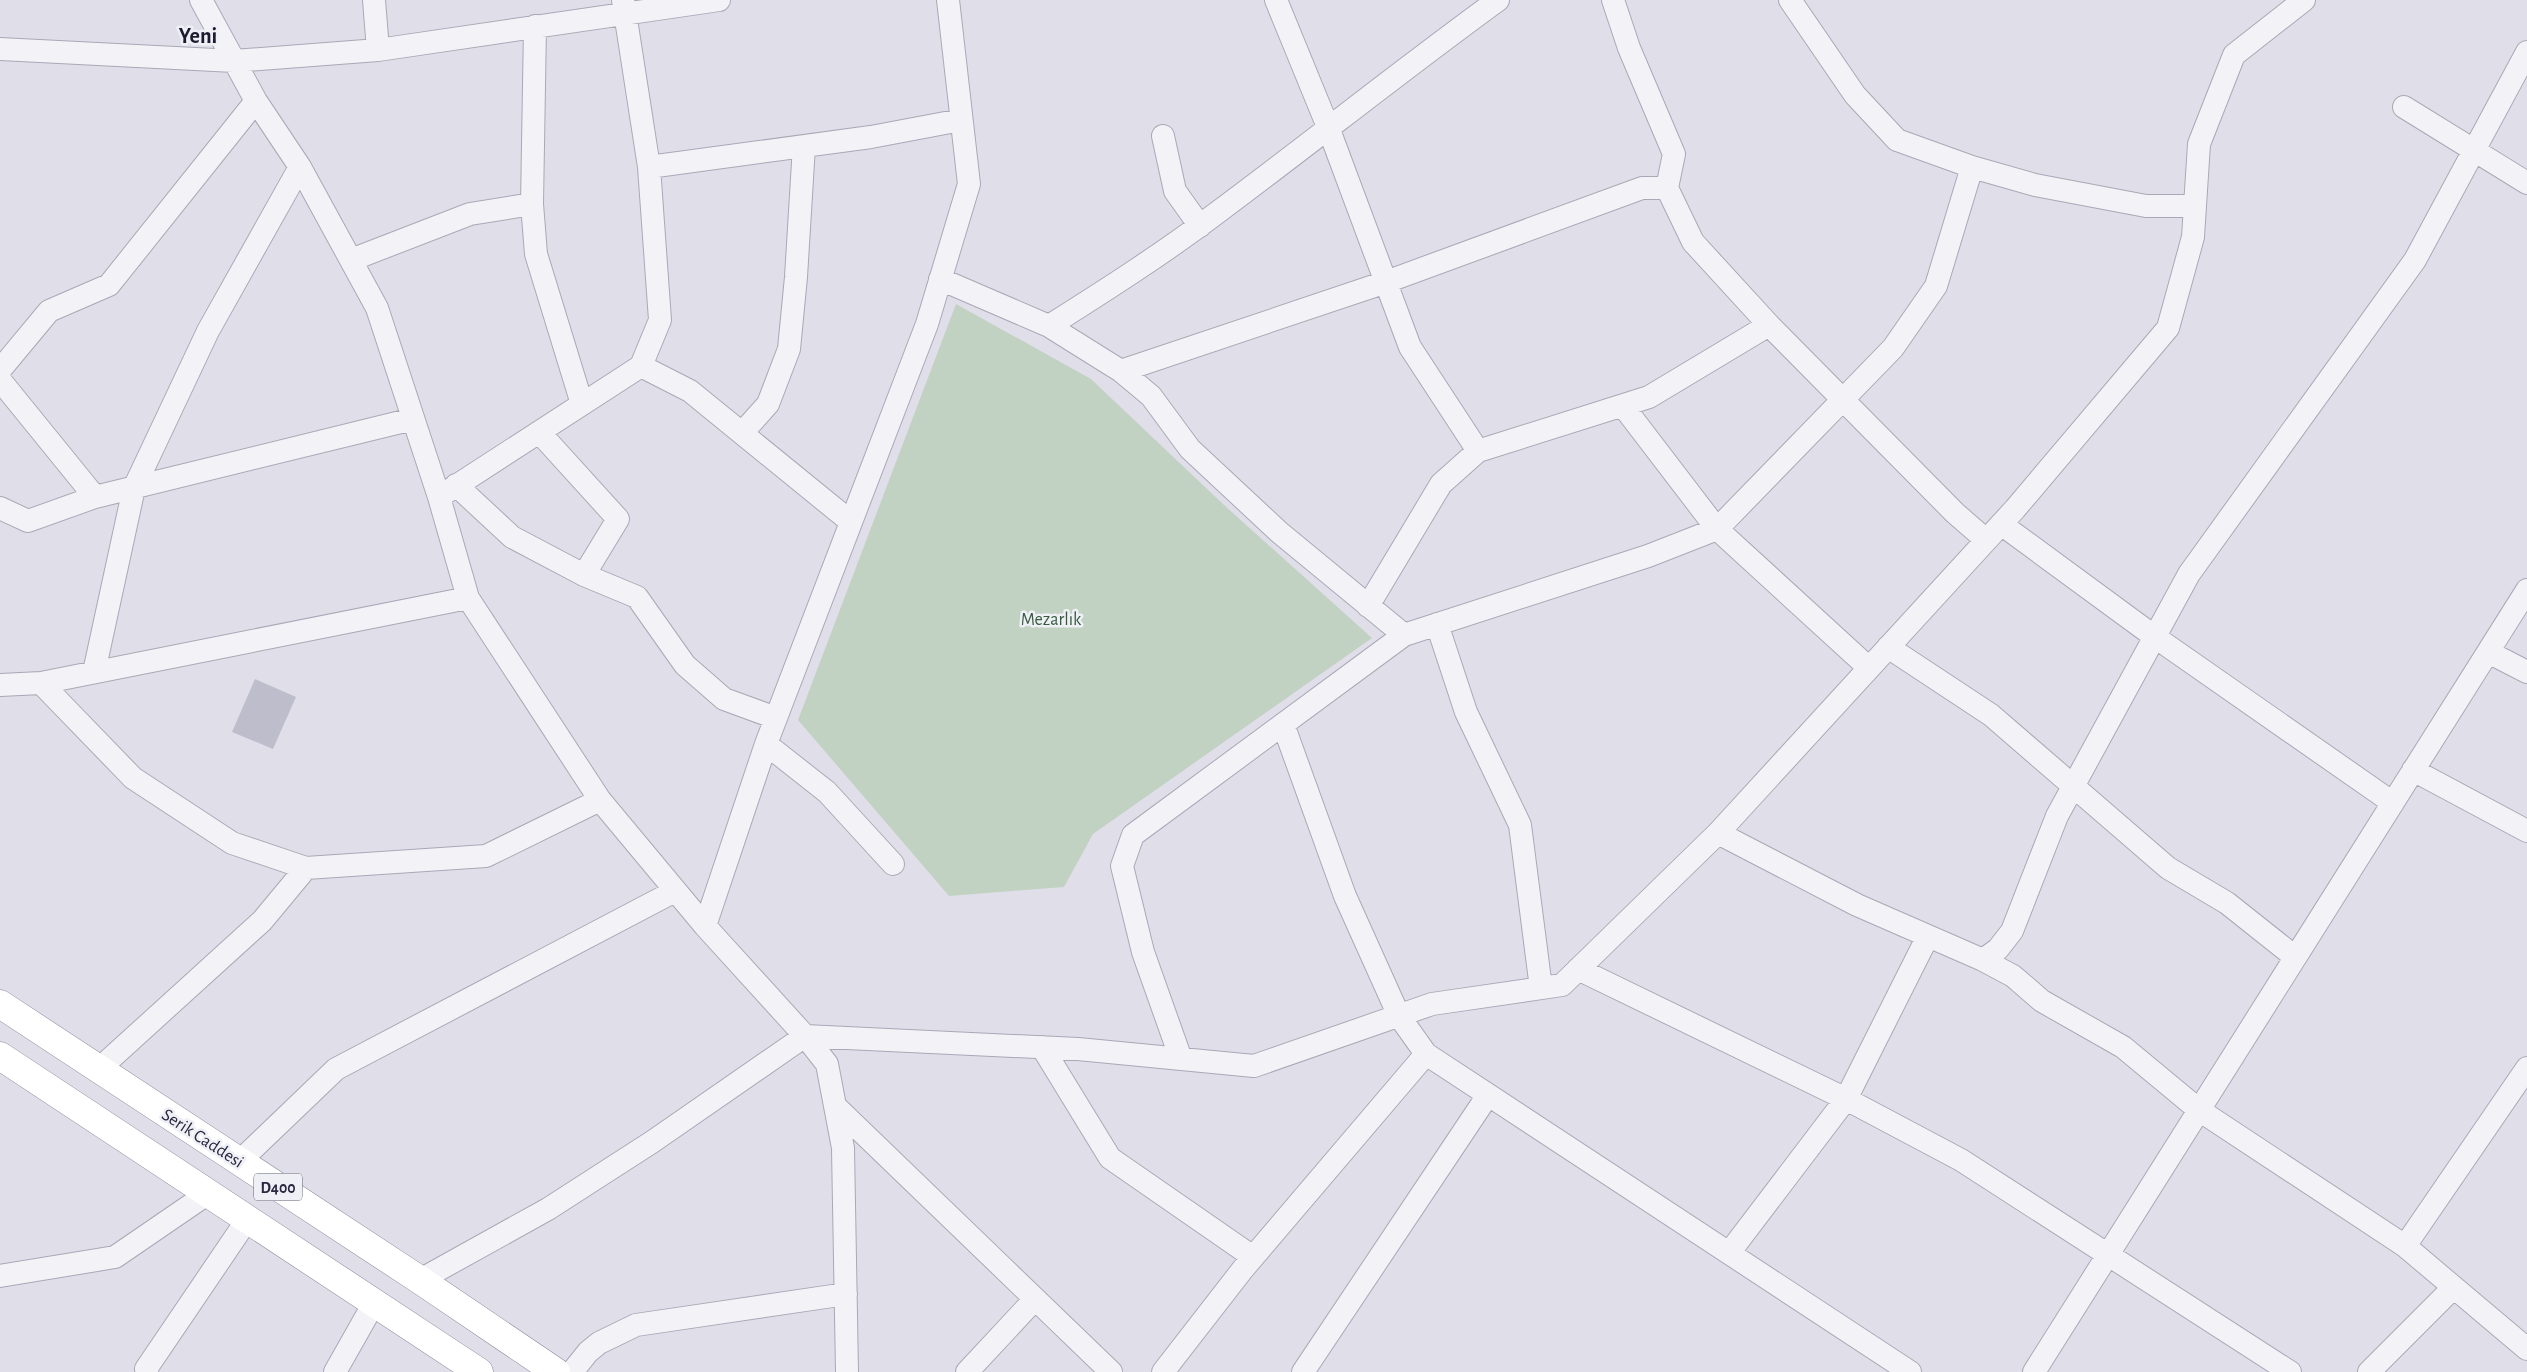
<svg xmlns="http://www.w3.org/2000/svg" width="2527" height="1372" font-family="'Alegreya Sans',sans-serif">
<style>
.green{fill:#c1d2c3}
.building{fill:#bdbdcb}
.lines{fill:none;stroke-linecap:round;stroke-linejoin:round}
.minor-casing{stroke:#a9a8b6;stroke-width:24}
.highway-casing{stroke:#87879f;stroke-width:29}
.minor{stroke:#f2f2f7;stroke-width:22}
.highway{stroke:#fff;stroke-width:28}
.labels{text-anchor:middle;stroke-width:5;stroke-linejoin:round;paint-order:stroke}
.shield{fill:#efeff6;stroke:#646477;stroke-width:1}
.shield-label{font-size:16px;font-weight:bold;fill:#292840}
.park-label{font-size:18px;fill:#365b3e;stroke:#efeff6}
.street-label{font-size:18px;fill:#292840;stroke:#efeff6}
.district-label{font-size:22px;font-weight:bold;fill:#1c1a30;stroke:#efeff6}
</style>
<rect width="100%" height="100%" fill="#e0dfe9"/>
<path class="green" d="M956 304 1091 379 1224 505 1372 638 1093 834 1064 887 949 896 798 720Z"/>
<path class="building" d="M255 679 296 697 273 749 232 732Z"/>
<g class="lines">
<defs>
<path id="minor" d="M201 0 256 101 300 167 377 308 439 497 468 598 600 800 705 926 805 1036 827 1064 843 1148 847 1372
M374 0 378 50
M1276 0 1328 127 1410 347 1478 451
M1613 0 1629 48 1674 154 1667 188 1693 242 1769 325 1955 513 1986 540
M1790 0 1855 95 1897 140 1972 167 2035 185 2146 206H2195
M535 26 532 204 536 254 582 404
M0 49 234 61 378 50 719 0
M2404 107 2527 183
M1163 136 1175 191 1200 226
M649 167 871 137 961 120
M351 260 470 214 532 204
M940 279 1049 326 1121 371 1151 396 1190 449 1279 532 1404 635
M1049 326C1106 290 1164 253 1218 212 1312 142 1403 69 1498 0
M641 366 690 391 851 522
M0 370 49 311 109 285 256 101
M1121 371 1386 282 1642 188H1667
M0 380 95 497
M1623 406 1717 529 1869 668
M539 432 618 519 584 575 637 597 685 665 724 699 776 718
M742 433 768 404 789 349 796 277 804 146
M456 485 512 537 584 575
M439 497 641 366 660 320 649 167 623 0
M0 508 28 521 95 497 413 419
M2001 524 2155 637 2393 803
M1368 606 1441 484 1478 451 1649 397 1769 325
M1437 624 1466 712 1520 825 1541 988
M1888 647 1991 715 2168 868 2227 903 2295 957
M2488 652 2527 672
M94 672 134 488 208 331 300 167
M41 683 133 778 232 843 306 868 486 856 600 800
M0 685 41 683 468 598
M1283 724 1345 896 1399 1016 1426 1054 1910 1372
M766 744 827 792 893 864
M2413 770 2527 831
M1718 833 1857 905 1983 960 2013 976 2042 1001 2123 1047 2199 1110 2405 1246 2527 1349
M705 926 766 744 927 324 969 184 948 0
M1983 960 1998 949 2012 931 2057 816 2189 574 2415 260 2527 52
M1578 969 1846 1099 1961 1160 2290 1372
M1042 1047 1110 1158 1253 1257
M1181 1059 1143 952 1122 866 1133 835 1404 635 1648 556 1717 529 1893 348 1936 286 1972 167
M99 1069 262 921 306 868
M835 1106 1111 1372
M239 1162 336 1069 675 891
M2405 1246 2527 1068
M1729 1253 1846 1099 1928 936
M0 1276 115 1257 207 1194
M420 1280 548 1209 652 1142 805 1036 1078 1049 1254 1066 1432 1004 1562 985 1718 833 2015 509 2168 328 2193 237 2199 144 2234 55 2304 0
M147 1372 146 1369 247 1220
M335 1372 374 1303
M572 1372 588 1352 599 1343 636 1325 846 1294
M967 1372 1035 1299
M1163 1372 1243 1269 1426 1054
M1303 1372 1488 1095
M2034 1372 2527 590
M2369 1372 2453 1288"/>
<path id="highway" d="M0 1004 420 1280 556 1372
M0 1056 479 1372"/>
</defs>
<use href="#minor" class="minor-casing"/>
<use href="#highway" class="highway-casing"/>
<use href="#minor" class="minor"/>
<use href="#highway" class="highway"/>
</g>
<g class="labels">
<rect class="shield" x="254" y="1173.5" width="48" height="27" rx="4"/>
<g class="shield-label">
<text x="278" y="1193">D400</text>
</g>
<g class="park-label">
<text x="1051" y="625">Mezarlık</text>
</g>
<g class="street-label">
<text transform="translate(203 1138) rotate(33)" y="6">Serik Caddesi</text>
</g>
<g class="district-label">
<text x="198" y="43">Yeni</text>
</g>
</g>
</svg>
